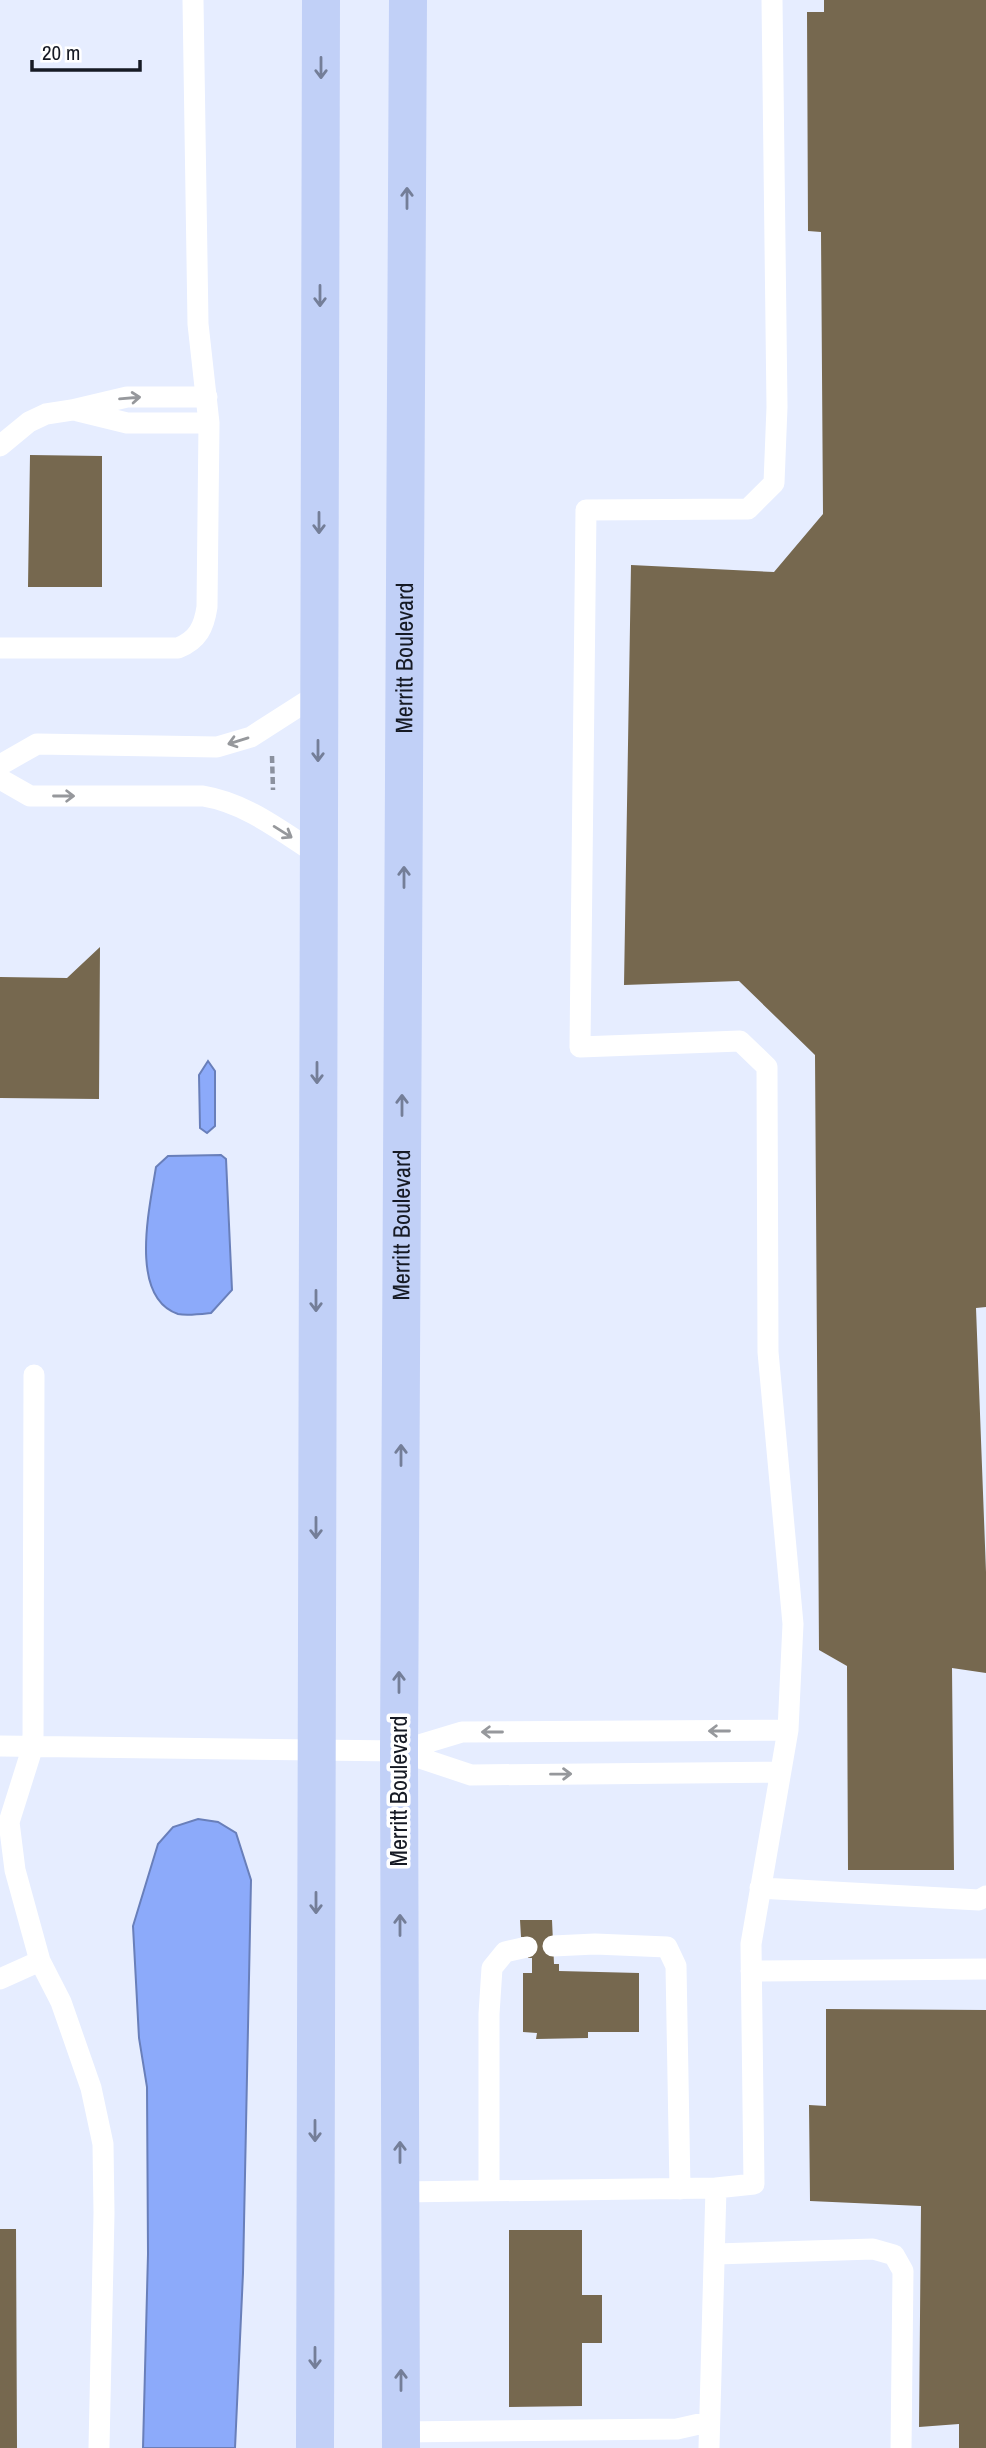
<svg xmlns="http://www.w3.org/2000/svg" width="986" height="2448" font-family="'Archivo Narrow',sans-serif">
<style>
.water{fill:#8caafa;stroke:#697fba;stroke-width:2}
.building{fill:#76684f}
.lines{fill:none;stroke-linecap:round;stroke-linejoin:round}
.path{stroke:#8b919f;stroke-width:4.5;stroke-dasharray:7 3.5;stroke-linecap:butt}
.service{stroke:#fff;stroke-width:21}
.primary{stroke:#c1d0f7;stroke-width:38}
.oneway{stroke:#747e98}
.oneway2{stroke:#96989c}
.labels{text-anchor:middle;stroke-width:7;stroke-linejoin:round;paint-order:stroke}
.street-label{font-size:24px;fill:#161a24;stroke:#fff}
</style>
<rect width="100%" height="100%" fill="#e6edff"/>
<path class="water" d="M208 1061 215 1071V1126L207 1133 200 1128 199 1075Z
M221 1155 226 1159 232 1290 211 1313C202 1314 187 1316 178 1314 128 1297 150 1206 156 1167L168 1156Z
M198 1819 218 1822 236 1833 251 1880 243 2273 235 2448H143L148 2254 147 2087 139 2038 133 1926 158 1844 173 1827Z"/>
<path class="building" d="M824 0H986V1307L976 1308 986 1572V1673L952 1668 954 1870H848L847 1666 819 1650 815 1055 739 981 624 985 631 565 774 572 823 514 821 232 808 231 807 12H824Z
M30 455 102 456V587H28Z
M100 947 99 1099 0 1098V977L67 978Z
M520 1920H552L554 1964H559V1971L639 1973V2032H588V2038L536 2039 537 2033 523 2032V1973H532V1958H528L527 1937H521Z
M826 2009 986 2010V2448H959V2424L919 2427 921 2206 810 2201 809 2105 826 2106Z
M0 2229H16L17 2448H0Z
M509 2230H582V2295H602V2343H582V2406L509 2407Z"/>
<g class="lines">
<path class="path" d="M272 756 273 790"/>
<path class="service" d="M78 411 127 423H209
M0 446 29 422 46 414 72 410 127 397H207
M0 648H178C198 640 204 627 207 607L209 423 198 324 193 0
M0 765 37 744 217 747 251 737 318 694
M0 779 30 796H203C246 803 281 831 317 854
M34 1375 33 1746 9 1822 15 1870 40 1961 61 2002 91 2088 103 2144 104 2213 99 2448
M0 1746 399 1751 471 1775 780 1772
M399 1751 462 1732 788 1730
M760 1888 979 1900 986 1896
M553 1946 595 1944 667 1947 676 1966 680 2189
M751 1971 986 1969
M0 1979 40 1961
M716 2188 754 2184 751 1944 788 1730 793 1624 768 1352 767 1067 740 1041 580 1047 586 510 748 509 774 483 777 407 772 0
M489 2191V2014L492 1968 505 1952 527 1947
M400 2192 716 2188 709 2448
M716 2254 873 2249 894 2255 903 2271 901 2448
M401 2432 677 2429 708 2422"/>
<g class="primary">
<path d="M315 2448 321 0"/>
<path id="s1" d="M401 2448 399 1751 408 0"/>
</g>
</g>
<defs><path id="oneway-shaft" d="M-6 0H5M1.5-3L5.5 0L1.5 3" fill="none" stroke-width="1.6" stroke-linecap="round" stroke-linejoin="round" transform="scale(1.75)"/></defs>
<g class="oneway">
<use href="#oneway-shaft" transform="translate(321 68) rotate(90)"/>
<use href="#oneway-shaft" transform="translate(407 198) rotate(-90)"/>
<use href="#oneway-shaft" transform="translate(320 296) rotate(90)"/>
<use href="#oneway-shaft" transform="translate(319 523) rotate(90)"/>
<use href="#oneway-shaft" transform="translate(318 751) rotate(90)"/>
<use href="#oneway-shaft" transform="translate(404 877) rotate(-90)"/>
<use href="#oneway-shaft" transform="translate(317 1073) rotate(90)"/>
<use href="#oneway-shaft" transform="translate(402 1105) rotate(-90)"/>
<use href="#oneway-shaft" transform="translate(316 1301) rotate(90)"/>
<use href="#oneway-shaft" transform="translate(401 1455) rotate(-90)"/>
<use href="#oneway-shaft" transform="translate(316 1528) rotate(90)"/>
<use href="#oneway-shaft" transform="translate(399 1682) rotate(-90)"/>
<use href="#oneway-shaft" transform="translate(316 1903) rotate(90)"/>
<use href="#oneway-shaft" transform="translate(400 1925) rotate(-90)"/>
<use href="#oneway-shaft" transform="translate(315 2131) rotate(90)"/>
<use href="#oneway-shaft" transform="translate(400 2152) rotate(-90)"/>
<use href="#oneway-shaft" transform="translate(315 2358) rotate(90)"/>
<use href="#oneway-shaft" transform="translate(401 2380) rotate(-90)"/>
</g>
<g class="oneway2">
<use href="#oneway-shaft" transform="translate(130 398) rotate(-5)"/>
<use href="#oneway-shaft" transform="translate(238 741) rotate(163)"/>
<use href="#oneway-shaft" transform="translate(64 796)"/>
<use href="#oneway-shaft" transform="translate(283 832) rotate(32)"/>
<use href="#oneway-shaft" transform="translate(719 1731) rotate(180)"/>
<use href="#oneway-shaft" transform="translate(492 1732) rotate(180)"/>
<use href="#oneway-shaft" transform="translate(561 1774) rotate(-1)"/>
</g>
<g class="labels">
<g class="street-label">
<text dy="8" stroke="none"><textPath href="#s1" startOffset="1790">Merritt Boulevard</textPath></text>
<text dy="8" stroke="none"><textPath href="#s1" startOffset="1223">Merritt Boulevard</textPath></text>
<text transform="translate(399 1791) rotate(-90)" y="8">Merritt Boulevard</text>
</g>
</g>
<path d="M32 60v10h108v-10" fill="none" stroke="#161a24" stroke-width="3.5"/>
<text x="42" y="60" font-size="21" fill="#161a24" stroke="#ffffff" stroke-width="5" paint-order="stroke">20 m</text>
</svg>
